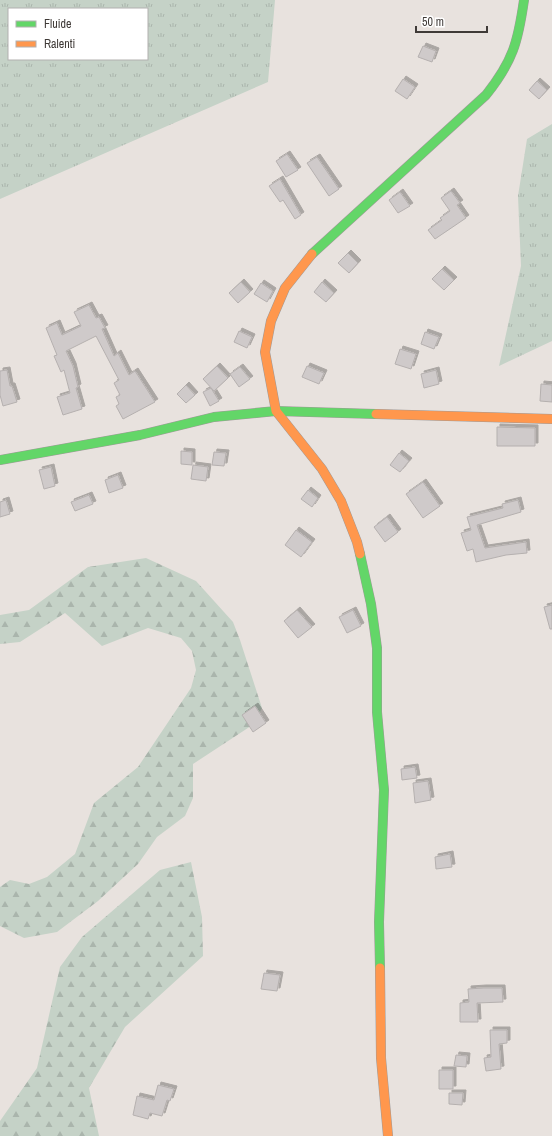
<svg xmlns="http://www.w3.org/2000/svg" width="552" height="1136" font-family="'Archivo Narrow',sans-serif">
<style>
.grass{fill:url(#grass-tufts);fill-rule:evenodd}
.forest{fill:url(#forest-firs)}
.building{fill:#cfcaca;stroke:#b5b0af;filter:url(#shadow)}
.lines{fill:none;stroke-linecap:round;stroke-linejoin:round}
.fast-casing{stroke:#9f9a98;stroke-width:10}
.slow-casing{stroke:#9f9a98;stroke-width:10}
.fast{stroke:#63d668;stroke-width:9}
.slow{stroke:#ff974d;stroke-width:9}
</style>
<defs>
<pattern id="grass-tufts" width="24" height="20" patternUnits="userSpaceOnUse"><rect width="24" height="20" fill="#c5d2c7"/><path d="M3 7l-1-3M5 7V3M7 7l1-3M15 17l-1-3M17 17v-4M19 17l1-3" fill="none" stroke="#aab5ac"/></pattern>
<pattern id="forest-firs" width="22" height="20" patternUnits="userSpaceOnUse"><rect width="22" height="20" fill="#c5d2c7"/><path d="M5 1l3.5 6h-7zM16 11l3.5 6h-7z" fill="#aab5ac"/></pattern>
<filter id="shadow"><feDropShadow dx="3" dy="-3" stdDeviation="0" flood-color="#0004"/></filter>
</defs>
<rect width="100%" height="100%" fill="#e8e2de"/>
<path class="grass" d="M0 0H275L268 82 0 199ZM9 9H147V59H9Z
M552 124V341L499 366 521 266 518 196 527 139Z"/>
<path class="forest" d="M146 558 196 581 233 622 240 640 262 708 254 724 193 764V798L185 816 157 837 138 864 98 901 57 932 24 938 0 926V887L10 880 29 884 47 877 75 854 94 803 138 767 191 688 196 670 192 651 181 638 148 628 102 646 65 613 20 642 0 644V615L29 610 88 567Z
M191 862 202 917 203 956 125 1027 89 1088 99 1136H0V1121L37 1068 60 967 82 937 160 870Z"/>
<path class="building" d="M423 46 436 51 432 62 418 57Z
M403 79 415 87 407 99 395 91Z
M537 81 547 90 539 99 529 90Z
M287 154 298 170 286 177 276 161Z
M317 157 339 189 329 196 307 163Z
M280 179 301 215 295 219 283 200 280 202 269 186Z
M451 191 460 203 457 205 466 218 435 239 428 230 442 220 440 218 450 211 441 198Z
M400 192 410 206 398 213 389 200Z
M348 253 358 263 349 273 338 263Z
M442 269 454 280 444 290 432 279Z
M241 282 250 292 238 303 229 293Z
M322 282 334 293 326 302 314 292Z
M261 283 273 291 267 302 254 294Z
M89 305 96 318 99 317 105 328 102 329 114 356 118 353 129 375 135 371 155 402 123 419 116 406 119 404 116 397 120 395 114 383 119 380 96 336 66 351 73 366 78 387 76 388 82 409 63 415 57 397 70 393 64 370 61 372 54 356 57 355 46 328 57 323 62 335 81 326 74 312Z
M239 331 252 337 247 348 234 342Z
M425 332 439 337 434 349 421 344Z
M400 349 416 354 411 369 395 364Z
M217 366 228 378 214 391 203 379Z
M307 366 324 373 319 384 302 377Z
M240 367 250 379 239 387 230 374Z
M7 370 10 386H12L17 402 3 406 0 395V371Z
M436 370 439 384 424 388 421 374Z
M541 384 552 385V402L540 401Z
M186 385 195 395 186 403 177 394Z
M211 388 219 401 210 406 203 392Z
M497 427 535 428V446H497Z
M181 451 192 452V465L181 464Z
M214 452 226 453 224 466 212 465Z
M399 453 409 461 400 472 390 465Z
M193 465 208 467 206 481 191 479Z
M51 467 55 486 44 489 39 470Z
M118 475 123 488 109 493 105 480Z
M423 482 440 506 423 518 406 494Z
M308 490 318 498 312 507 301 499Z
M89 495 93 504 75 511 71 502Z
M6 500 10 514 0 517V502Z
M518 500 521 512 477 525 485 548 526 542 527 553 506 555 476 562 473 549 467 551 461 533 471 530 467 517 503 508 502 504Z
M387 517 398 532 385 542 374 527Z
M296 530 312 542 301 557 285 545Z
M552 605V629H550L544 607Z
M297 610 312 627 298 638 284 621Z
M353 610 361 626 347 633 339 617Z
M255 706 266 723 253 732 242 715Z
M415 767 417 778 402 780 401 769Z
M428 781 431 800 415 803 413 783Z
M450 854 452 867 436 869 435 857Z
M264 973 280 975 277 991 261 989Z
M483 988H502L503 1002 477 1003 478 1022H460V1003L469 1002 468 989Z
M490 1030H507V1043L499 1044 501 1069 486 1071 484 1058 491 1057Z
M456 1055 467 1056 466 1067 454 1066Z
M439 1070H453V1089H439Z
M158 1085 174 1089 170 1101 167 1100 162 1116 150 1113 148 1119 133 1115 137 1096 154 1100Z
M449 1093H463L462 1105 449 1104Z"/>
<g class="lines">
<defs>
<path id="fast" d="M312 254 486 95C513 61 518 42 524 0
M0 460 140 435 214 417 276 411 376 414
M360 554 371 604 377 648V712L384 790 379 922 380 968"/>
<path id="slow" d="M312 254 285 288 271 321 265 352 276 411 322 469 341 501 357 542 360 554
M376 414 552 419
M380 968 381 1058 388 1136"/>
</defs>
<use href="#fast" class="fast-casing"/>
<use href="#slow" class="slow-casing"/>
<use href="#fast" class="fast"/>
<use href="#slow" class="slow"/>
</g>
<rect x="8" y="8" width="140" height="52" fill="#ffffff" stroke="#b2b0af"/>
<rect x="16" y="21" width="20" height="6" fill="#63d668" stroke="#b2b0af"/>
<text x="44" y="28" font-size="12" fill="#3f3a37">Fluide</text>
<rect x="16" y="41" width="20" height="6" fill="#ff974d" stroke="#b2b0af"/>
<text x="44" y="48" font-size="12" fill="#3f3a37">Ralenti</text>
<path d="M416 26v6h71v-6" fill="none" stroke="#3f3a37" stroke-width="2"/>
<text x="422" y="26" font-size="12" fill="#3f3a37" stroke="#ffffff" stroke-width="3" paint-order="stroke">50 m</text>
</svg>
